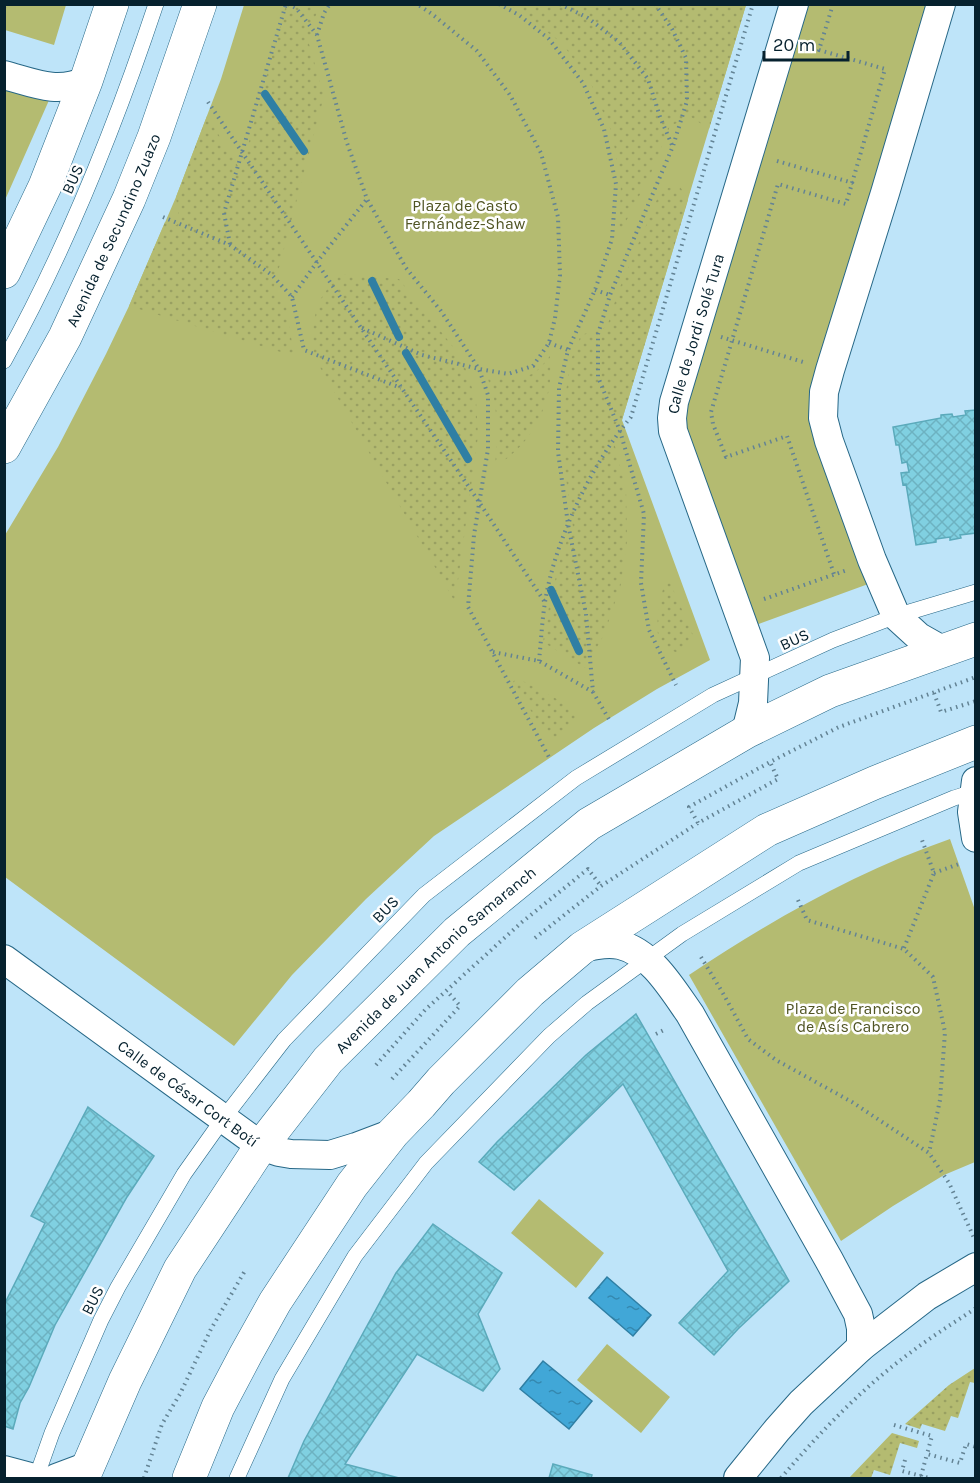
<svg xmlns="http://www.w3.org/2000/svg" width="980" height="1483" font-family="Karla,sans-serif">
<style>
.green{fill:#b4bb71}
.garden{fill:url(#garden-dots)}
.water{fill:url(#water-ripples);stroke:#2f7fa4;stroke-width:1.5}
.lines{fill:none;stroke-linecap:round;stroke-linejoin:round}
.stream{stroke:#2f7fa4;stroke-width:8}
.building{fill:url(#building-cross-hatch);stroke:#5baabb;stroke-width:1.5}
.service-casing{stroke:#276887;stroke-width:16}
.minor-casing{stroke:#276887;stroke-width:30}
.tertiary-casing{stroke:#276887;stroke-width:34}
.path{stroke:#638394;stroke-width:4;stroke-dasharray:1.5 4.5;stroke-linecap:butt}
.service{stroke:#fff;stroke-width:15}
.minor{stroke:#fff;stroke-width:28}
.tertiary{stroke:#fff;stroke-width:33}
.labels{text-anchor:middle;stroke-width:5;stroke-linejoin:round;paint-order:stroke}
.street-label{font-size:16px;fill:#06212e;stroke:#fefefe}
.park-label{font-size:16px;fill:#505423;stroke:#fefefe}
</style>
<defs>
<pattern id="garden-dots" width="8" height="8" patternUnits="userSpaceOnUse" patternTransform="scale(1.5)"><rect width="8" height="8" fill="#b4bb71"/><path d="M2 2h.1M6 6h.1" fill="none" stroke="#99a062" stroke-width="1.8" stroke-linecap="round"/></pattern>
<pattern id="water-ripples" width="26" height="14" patternUnits="userSpaceOnUse" patternTransform="scale(1.5)"><rect width="26" height="14" fill="#41a7d7"/><path d="M2 4q2-2 4 0t4 0M15 11q2-2 4 0t4 0" fill="none" stroke="#3488af"/></pattern>
<pattern id="building-cross-hatch" width="8" height="8" patternUnits="userSpaceOnUse" patternTransform="scale(1.5)"><rect width="8" height="8" fill="#80d0e1"/><path d="M0 0l8 8M0 8l8-8" fill="none" stroke="#6db2c1"/></pattern>
</defs>
<rect width="100%" height="100%" fill="#bee4f9"/>
<path class="green" d="M4 5H66L54 45 5 30Z
M244 5H746L622 420 710 660 657 689 594 728 434 836 366 899 292 975 234 1046 5 877V535L58 447 106 354 129 306 176 197 221 79Z
M803 5H931L816 391 871 583 756 625 686 435 684 409Z
M5 85 50 98 5 200Z
M950 839 975 910V1162L944 1175 893 1206 841 1241 689 975C770 921 857 871 950 839Z
M539 1199 604 1253 576 1288 511 1233Z
M607 1344 670 1397 641 1433 577 1380Z"/>
<path class="garden" d="M286 5H321L314 19 309 44 324 96 274 287 286 305 294 356 129 306 165 222 177 225 179 219 176 197 207 116 241 171Z
M510 5H746L709 129 691 117 670 126 651 173 619 235 621 184 612 133 591 84 562 43Z
M679 185 688 200 622 420 610 427 626 489 627 541 621 584 604 635 585 668 543 642 550 601 562 552 573 527 565 471 563 415 570 362 581 335 607 327 618 292 661 190Z
M338 274 399 279 462 358 476 400 478 436 455 602 317 362 311 342 317 304Z
M550 356C550 367 551 379 549 389 543 421 523 451 495 466L498 429 494 398 487 376C502 378 518 381 532 374 539 370 545 362 550 356Z
M665 580H669L693 635 689 647 678 653C670 650 661 646 659 638 654 624 662 594 665 580Z
M517 678 572 707 577 715 575 724C565 732 558 741 546 735L513 682Z
M975 1368V1383L970 1382 958 1418 951 1416 945 1431 922 1424 920 1429 905 1424 949 1385Z
M892 1433 919 1441 917 1448 900 1443 890 1475 874 1470 871 1478H849Z"/>
<path class="water" d="M607 1277 651 1315 633 1336 589 1298Z
M543 1361 592 1401 569 1429 520 1389Z"/>
<g class="lines">
<path class="stream" d="M265 94 304 151
M372 281 399 337
M406 353 468 459
M551 590 579 651"/>
</g>
<path class="building" d="M976 410V533L960 535 961 538 950 540V537L936 539V542L916 545 906 484 903 485 901 473 909 472 907 462 902 463 899 445H896L893 427 941 418V415L952 414 953 417 966 415 965 411Z
M636 1014 789 1281 738 1329 714 1355 679 1323 728 1271 623 1084 514 1190 479 1162 497 1142 586 1055Z
M88 1107 154 1156 127 1197 55 1325 29 1387 20 1403 13 1429 4 1426V1305L45 1223 31 1216Z
M433 1224 502 1273 478 1314 500 1369 483 1391 417 1354 345 1464 399 1478H288L304 1441 396 1273Z
M553 1464 592 1475 591 1478H549Z"/>
<g class="lines">
<defs>
<path id="service" d="M4 361C67 248 115 127 156 4
M36 1478 52 1433 101 1320 118 1287 184 1174 223 1119 284 1040 424 895 576 778 713 695 833 640 896 616 976 592
M237 1478 282 1379 355 1256 426 1163 549 1036 587 1003 682 934 799 863 954 798 976 791"/>
<g id="minor">
<path d="M941 4 885 193 830 370 824 392 823 418 829 441 872 560 896 616 919 637 942 650"/>
<path d="M4 75C34 83 56 94 86 81"/>
<path id="s1" d="M746 732 753 703 755 658 673 431 672 418 674 402 794 4"/>
<path d="M976 781 972 812 976 838"/>
<path d="M582 948C594 945 607 942 620 945 651 952 673 990 690 1014L829 1260 858 1314 861 1328V1347"/>
<path id="s2" d="M4 959 261 1146 279 1152 291 1154 330 1155 356 1147 393 1133"/>
<path d="M4 1470 34 1478"/>
<path d="M56 1478 88 1466"/>
<path d="M738 1478 777 1430 801 1403 861 1347 927 1296 976 1267"/>
</g>
<g id="tertiary">
<path d="M4 272 45 186 86 81 112 4"/>
<path id="s3" d="M4 447 65 337 129 199 154 137 200 4"/>
<path id="s4" d="M83 1478 125 1381 180 1269 261 1146 328 1060 457 932 589 824 746 732 830 691 976 639"/>
<path d="M189 1478 218 1407 246 1354 275 1302 352 1185 393 1133 421 1104 441 1081 530 992 582 948 767 830 874 783 976 742"/>
</g>
</defs>
<use href="#service" class="service-casing"/>
<use href="#minor" class="minor-casing"/>
<use href="#tertiary" class="tertiary-casing"/>
<path class="path" d="M288 4 296 8 317 35 347 143 367 199 406 268 441 311 479 369 488 395V449L474 535 468 607 550 759
M499 4 519 15 549 39 583 83 604 129 616 184 612 239 595 290 568 350 559 388 558 452 568 524 586 614 593 692 610 721
M560 4 588 18 619 42 648 79 660 117 672 145
M655 4 672 29 686 58 687 101 673 146 610 295 598 334V377L620 431 644 514 641 583 649 630 676 685
M833 4 819 50 885 69 846 204 778 184 711 412 713 424 726 457 787 436 834 574
M4 8 5 4
M317 35 324 13 330 4
M208 102 479 502 544 601
M777 161 853 183
M163 217 230 245 272 275 292 297 304 350 401 388
M230 244 224 213 286 4
M595 290 610 295
M292 297 317 262 367 199
M362 328 422 355 479 369 508 374 533 366 549 343 555 318 560 275 558 217 541 153 510 95 477 51 432 14 417 4
M721 337 803 362
M549 343 568 350
M764 599 847 570
M493 652 539 661 593 692
M539 661C541 642 542 621 545 602 555 540 591 465 631 417L753 4
M934 693 941 712 976 701
M698 823 689 807 770 762 839 727 976 677
M934 873 959 864
M798 900 807 920 904 949 933 977 945 1032 940 1100 929 1153
M535 938 601 886 698 823 778 779 770 762
M904 948 934 873 922 840
M701 957 724 995 748 1039 776 1060 852 1102 929 1153 949 1183 975 1240
M656 1034 666 1029
M376 1065 425 1010 522 922 588 869 601 886
M392 1079 460 1006 447 991
M894 1425 932 1436 927 1454 960 1463 966 1444 976 1447
M905 1460 902 1471 929 1478
M921 1476 927 1454
M144 1478 162 1424 180 1394 211 1329 246 1269
M781 1478C820 1432 865 1385 914 1350 934 1335 955 1322 976 1308"/>
<use href="#service" class="service"/>
<use href="#minor" class="minor"/>
<use href="#tertiary" class="tertiary"/>
</g>
<g class="labels">
<g class="street-label">
<text transform="translate(72 179) rotate(-66)" y="6">BUS</text>
<text dy="6" stroke="none"><textPath href="#s3" startOffset="243">Avenida de Secundino Zuazo</textPath></text>
<text dy="6" stroke="none"><textPath href="#s1" startOffset="417">Calle de Jordi Solé Tura</textPath></text>
<text transform="translate(794 639) rotate(-25)" y="6">BUS</text>
<text transform="translate(385 909) rotate(-46)" y="6">BUS</text>
<text dy="6" stroke="none"><textPath href="#s4" startOffset="634">Avenida de Juan Antonio Samaranch</textPath></text>
<text dy="6" stroke="none"><textPath href="#s2" startOffset="228">Calle de César Cort Botí</textPath></text>
<text transform="translate(92 1300) rotate(-63)" y="6">BUS</text>
</g>
<g class="park-label">
<text x="465" y="211">Plaza de Casto<tspan x="465" dy="18">Fernández-Shaw</tspan></text>
<text x="853" y="1014">Plaza de Francisco<tspan x="853" dy="18">de Asís Cabrero</tspan></text>
</g>
</g>
<rect width="980" height="1483" fill="none" stroke="#06212e" stroke-width="12"/>
<path d="M764 51v9h84v-9" fill="none" stroke="#06212e" stroke-width="3"/>
<text x="773" y="51" font-size="18" fill="#06212e" stroke="#fefefe" stroke-width="4.5" paint-order="stroke">20 m</text>
</svg>
